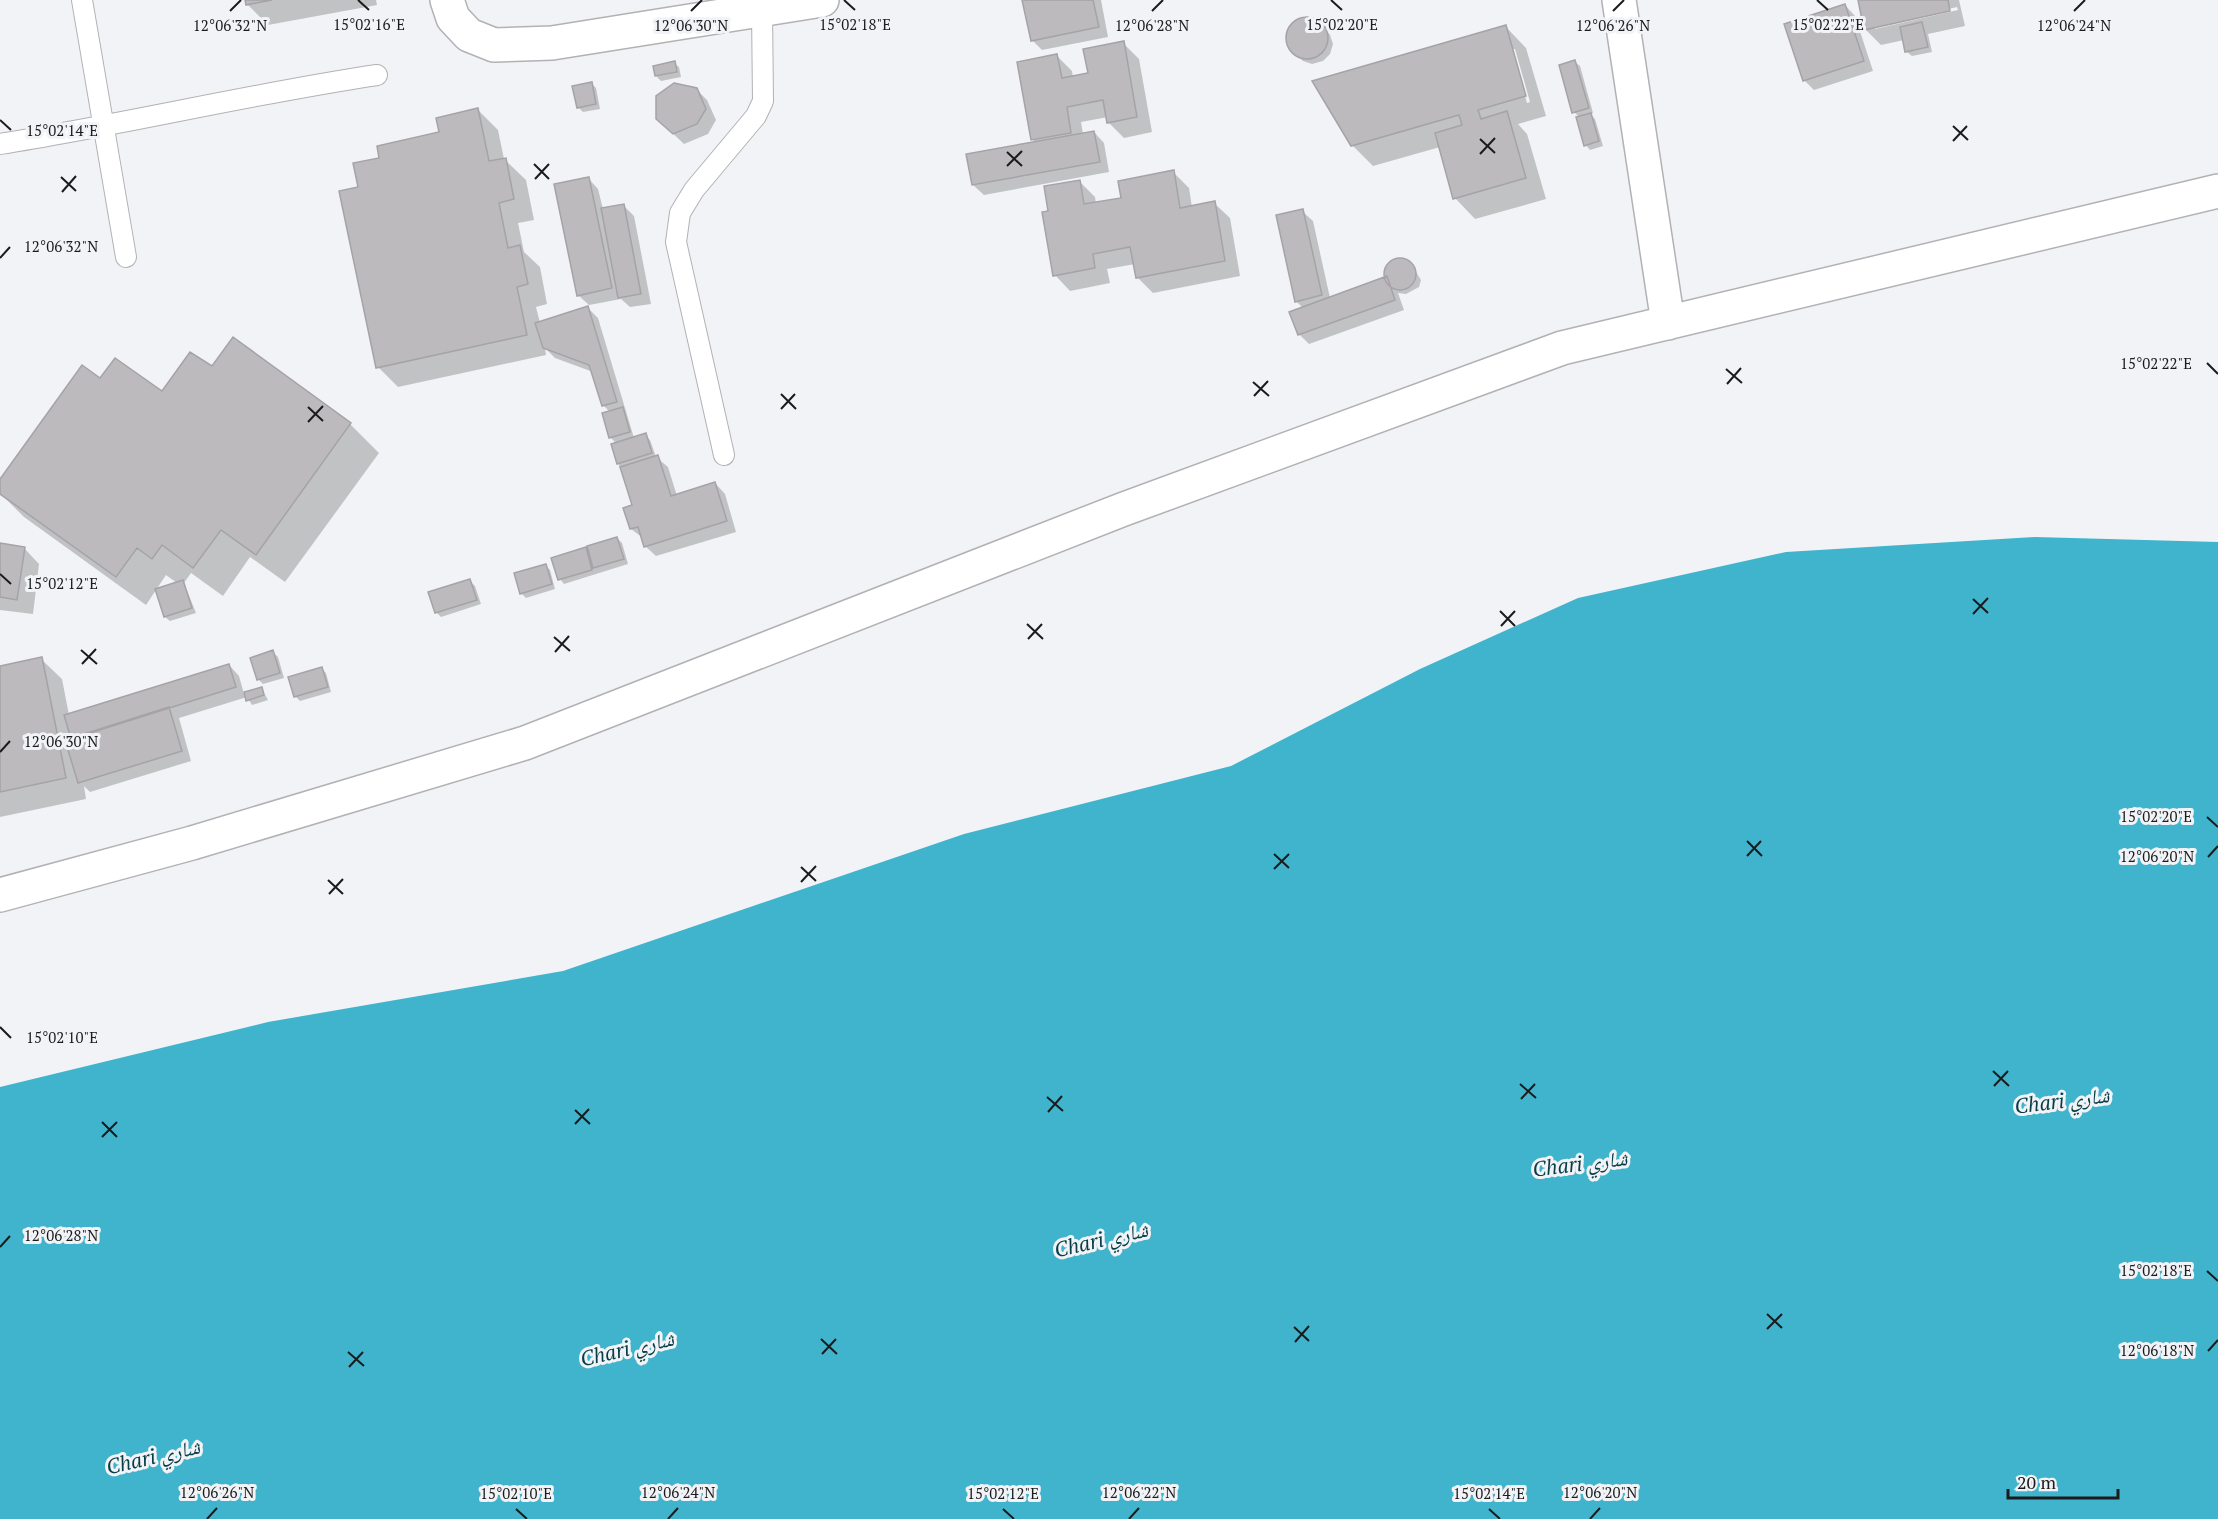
<svg xmlns="http://www.w3.org/2000/svg" width="2218" height="1519" font-family="'PT Serif','Noto Naskh Arabic',serif">
<style>
.water{fill:#40b4cc}
.shadow{fill:#0003;fill-rule:evenodd}
.building{fill:#bcbabd;stroke:#a5a3a6;stroke-width:1.5}
.lines{fill:none;stroke-linecap:round;stroke-linejoin:round}
.lane-casing{stroke:#b2b2b5;stroke-width:22}
.street-casing{stroke:#b2b2b5;stroke-width:36}
.lane{stroke:#fff;stroke-width:20}
.street{stroke:#fff;stroke-width:33}
.ticks{fill:none;stroke:#1a1b1c;stroke-width:2}
.labels{text-anchor:middle;stroke-width:6;stroke-linejoin:round;paint-order:stroke}
.water-label{font-size:21px;font-style:italic;fill:#073d47;stroke:#f2f3f6}
.ticks-label{font-size:15px;text-anchor:middle;fill:#1a1b1c;stroke:#f2f3f6;stroke-width:6;stroke-linejoin:round;paint-order:stroke}
</style>
<rect width="100%" height="100%" fill="#f2f3f6"/>
<path class="water" d="M2035 537 2218 542V1519H0V1087L268 1022 563 971 964 834 1231 766 1420 669 1578 598 1786 552Z"/>
<path class="shadow" d="M247 0H376L377 5 268 25 247 4Z
M1024 0H1101L1108 37 1042 50 1032 40Z
M1859 0H1959L1965 26 1928 34 1932 52 1912 56 1907 52 1904 40 1881 45 1865 29ZM1957 7 1958 10 1875 29V26Z
M1845 5 1855 16 1873 71 1814 90 1804 80Z
M1308 19 1318 22 1323 27 1330 35 1333 44 1330 54 1323 61 1312 64 1303 61 1290 48 1288 38 1291 28 1298 21Z
M1506 27 1526 48 1546 116 1518 124 1527 134 1546 199 1475 219 1455 198 1440 147 1373 166 1352 145ZM1512 49H1515L1530 102 1527 103Z
M1123 43 1139 59 1152 132 1124 138 1108 122V117L1081 122 1083 134 1094 132 1104 143 1109 172 984 195 973 185 1036 143 1032 139 1057 56 1072 71 1073 77 1089 74Z
M1575 62 1580 66 1593 113 1590 114 1595 119 1603 146 1590 150 1586 145 1578 116 1574 112Z
M674 63 679 67 681 77 661 81 656 76Z
M591 83 596 88 600 109 583 112 578 107Z
M696 89 707 100 716 120 708 134 684 144 665 126Z
M478 110 498 130 504 159 526 180 534 220 518 223 524 252 540 267 547 304 536 307 540 323 587 307 598 318 634 438 645 435 650 440 656 457 668 467 677 496 715 483 725 494 736 532 656 556 645 546 643 538 631 529 634 507 618 463 617 444 611 438 604 414 610 412 603 405 593 372 555 358 545 348 546 355 398 387 378 367 359 188 381 159 441 133Z
M1173 172 1189 188 1192 207 1214 203 1230 218 1240 276 1153 293 1137 277 1135 264 1107 269 1110 283 1070 291 1055 275 1050 212 1079 181 1095 197 1096 204 1123 199Z
M588 178 598 189 603 209 623 205 634 216 651 304 630 307 621 299 589 305 578 295Z
M1302 211 1313 221 1330 298 1387 278 1388 267 1400 260 1413 267 1421 280 1419 287 1406 294 1398 293 1404 310 1309 344 1299 334 1303 308 1296 301Z
M233 339 350 424 379 453 285 582 250 557 223 596 191 573 184 583 196 613 170 621 165 617 177 583 166 575 146 605 24 517 0 493V482L101 380 162 393 212 369Z
M617 538 622 543 628 564 564 584 560 579 553 559Z
M0 545 24 548 39 564 33 614 0 610Z
M545 565 550 570 555 589 526 598 521 593Z
M470 581 475 586 481 604 441 617 436 612Z
M273 652 278 657 284 678 263 684 258 679Z
M41 659 62 679 69 715 229 665 239 676 244 694 262 689 268 700 252 705 247 697 179 718 191 761 90 792 84 786 86 799 0 817V668Z
M321 668 326 673 331 692 300 701 295 696Z"/>
<path class="building" d="M245 0H272L246 5Z
M1022 0H1093L1099 27 1031 41Z
M1858 0H1948L1950 11 1864 30Z
M1845 4 1864 61 1803 81 1784 24Z
M1286 38a21 21 0 1 1 42 0a21 21 0 1 1-42 0Z
M1922 22 1928 47 1905 52 1900 27Z
M1506 25 1526 96 1478 110 1481 119 1507 111 1526 178 1453 199 1435 133 1462 125 1459 115 1351 146 1312 81Z
M1124 41 1137 117 1107 123 1103 100 1067 107 1071 133 1031 140 1017 62 1057 54 1062 78 1088 73 1083 49Z
M1575 60 1589 108 1572 113 1559 65Z
M675 61 677 72 655 76 653 66Z
M592 82 596 104 577 108 572 86Z
M674 83 697 88 706 109 697 124 673 134 656 119V96Z
M478 108 489 161 506 158 514 199 499 203 508 248 520 245 528 284 517 287 527 335 376 368 339 191 358 187 353 163 379 158 377 146 439 132 436 118Z
M1591 113 1599 141 1584 146 1576 117Z
M1094 131 1100 162 972 185 966 154Z
M1174 170 1180 208 1215 201 1225 261 1136 278 1130 247 1093 254 1095 268 1053 276 1042 212 1048 211 1044 186 1080 180 1084 204 1121 198 1118 181Z
M589 177 612 288 577 296 554 184Z
M624 204 641 294 618 298 601 208Z
M1303 209 1322 295 1295 302 1276 215Z
M1384 274a16 16 0 1 1 32 0a16 16 0 1 1-32 0Z
M1387 276 1395 300 1298 335 1289 312Z
M588 306 617 402 602 406 589 365 543 348 535 323Z
M233 337 351 423 256 555 221 530 193 568 162 545 152 559 137 548 116 577 0 494V479L82 365 100 378 115 358 162 391 190 352 212 366Z
M623 407 630 432 609 438 602 413Z
M646 433 652 453 617 464 611 444Z
M658 455 671 496 715 482 727 521 644 547 638 527 630 529 623 508 632 505 620 467Z
M617 537 624 559 593 568 587 546Z
M0 543 25 547 17 600 0 597Z
M586 547 592 570 558 580 551 558Z
M546 564 552 584 520 594 514 573Z
M470 579 477 600 435 613 428 592Z
M183 580 192 608 164 617 155 589Z
M273 650 280 673 257 680 250 658Z
M42 657 66 778 0 792V666Z
M229 664 236 687 71 739 64 715Z
M322 667 328 687 294 697 288 677Z
M262 687 264 695 246 701 244 692Z
M169 707 182 751 78 783 65 740Z"/>
<g class="lines">
<defs>
<path id="lane" d="M82 0 126 257
M0 144C126 124 250 94 377 75
M724 455 676 242 680 213 694 190 756 116 763 101 762 10"/>
<path id="street" d="M447 0 453 18 469 35 494 45 552 43 822 0
M1619 0 1668 323
M0 895 192 843 525 743 1124 509 1562 348 2218 191"/>
</defs>
<use href="#lane" class="lane-casing"/>
<use href="#street" class="street-casing"/>
<use href="#lane" class="lane"/>
<use href="#street" class="street"/>
</g>
<path class="ticks" d="M358 0 369 10M844 0 855 10M1331 0 1342 10M1817 0 1828 10M230 11 241 0M691 11 702 0M1152 11 1163 0M1613 11 1624 0M2074 11 2085 0M0 120 11 130M1953 126 1968 140M1480 139 1495 153M1953 141 1967 126M1007 152 1022 166M1480 154 1495 138M534 164 549 179M1007 166 1022 151M61 177 76 191M535 179 549 164M62 192 76 176M0 258 10 247M2207 363 2218 374M1726 369 1742 383M1253 382 1269 396M1727 384 1741 368M781 394 796 409M1254 396 1268 381M308 407 323 421M781 409 795 394M308 422 323 406M0 574 11 584M1973 599 1988 613M1500 611 1515 626M1973 614 1988 598M1027 624 1043 639M1501 626 1515 611M554 637 570 651M1028 639 1042 624M81 650 97 664M555 652 569 636M82 664 96 649M0 752 10 741M2207 817 2218 827M1747 841 1762 856M1274 854 1289 868M1747 856 1761 841M2208 857 2218 846M801 867 816 881M1274 869 1289 854M328 880 343 894M801 882 816 866M329 894 343 879M0 1027 11 1038M1993 1071 2009 1086M1520 1084 1536 1098M1994 1086 2008 1071M1047 1097 1063 1111M1521 1099 1535 1084M575 1110 590 1124M1048 1112 1062 1096M102 1122 117 1137M575 1124 589 1109M102 1137 117 1122M0 1247 10 1236M2207 1271 2218 1281M1767 1314 1782 1328M1294 1327 1309 1341M1767 1329 1782 1314M821 1339 837 1354M1295 1342 1309 1326M2208 1351 2218 1340M348 1352 364 1366M822 1354 836 1339M349 1367 363 1352M516 1509 527 1519M1003 1509 1014 1519M1489 1509 1500 1519M207 1519 217 1508M668 1519 678 1508M1129 1519 1139 1508M1590 1519 1600 1508"/>
<g class="labels">
<g class="water-label">
<text transform="translate(2062 1101) rotate(-7)" y="7">Chari شاري</text>
<text transform="translate(1580 1164) rotate(-7)" y="7">Chari شاري</text>
<text transform="translate(1101 1240) rotate(-13)" y="7">Chari شاري</text>
<text transform="translate(627 1349) rotate(-13)" y="7">Chari شاري</text>
<text transform="translate(153 1457) rotate(-13)" y="7">Chari شاري</text>
</g>
</g>
<g class="ticks-label">
<text x="369" y="30">15°02'16"E</text>
<text x="855" y="30">15°02'18"E</text>
<text x="1342" y="30">15°02'20"E</text>
<text x="1828" y="30">15°02'22"E</text>
<text x="230" y="31">12°06'32"N</text>
<text x="691" y="31">12°06'30"N</text>
<text x="1152" y="31">12°06'28"N</text>
<text x="1613" y="31">12°06'26"N</text>
<text x="2074" y="31">12°06'24"N</text>
<text x="62" y="136">15°02'14"E</text>
<text x="61" y="252">12°06'32"N</text>
<text x="2156" y="369">15°02'22"E</text>
<text x="62" y="589">15°02'12"E</text>
<text x="61" y="747">12°06'30"N</text>
<text x="2156" y="822">15°02'20"E</text>
<text x="2157" y="862">12°06'20"N</text>
<text x="62" y="1043">15°02'10"E</text>
<text x="61" y="1241">12°06'28"N</text>
<text x="2156" y="1276">15°02'18"E</text>
<text x="2157" y="1356">12°06'18"N</text>
<text x="217" y="1498">12°06'26"N</text>
<text x="678" y="1498">12°06'24"N</text>
<text x="1139" y="1498">12°06'22"N</text>
<text x="1600" y="1498">12°06'20"N</text>
<text x="516" y="1499">15°02'10"E</text>
<text x="1003" y="1499">15°02'12"E</text>
<text x="1489" y="1499">15°02'14"E</text>
</g>
<path d="M2008 1489v9h110v-9" fill="none" stroke="#1a1b1c" stroke-width="3"/>
<text x="2017" y="1489" font-size="18" fill="#1a1b1c" stroke="#f2f3f6" stroke-width="4.5" paint-order="stroke">20 m</text>
</svg>
